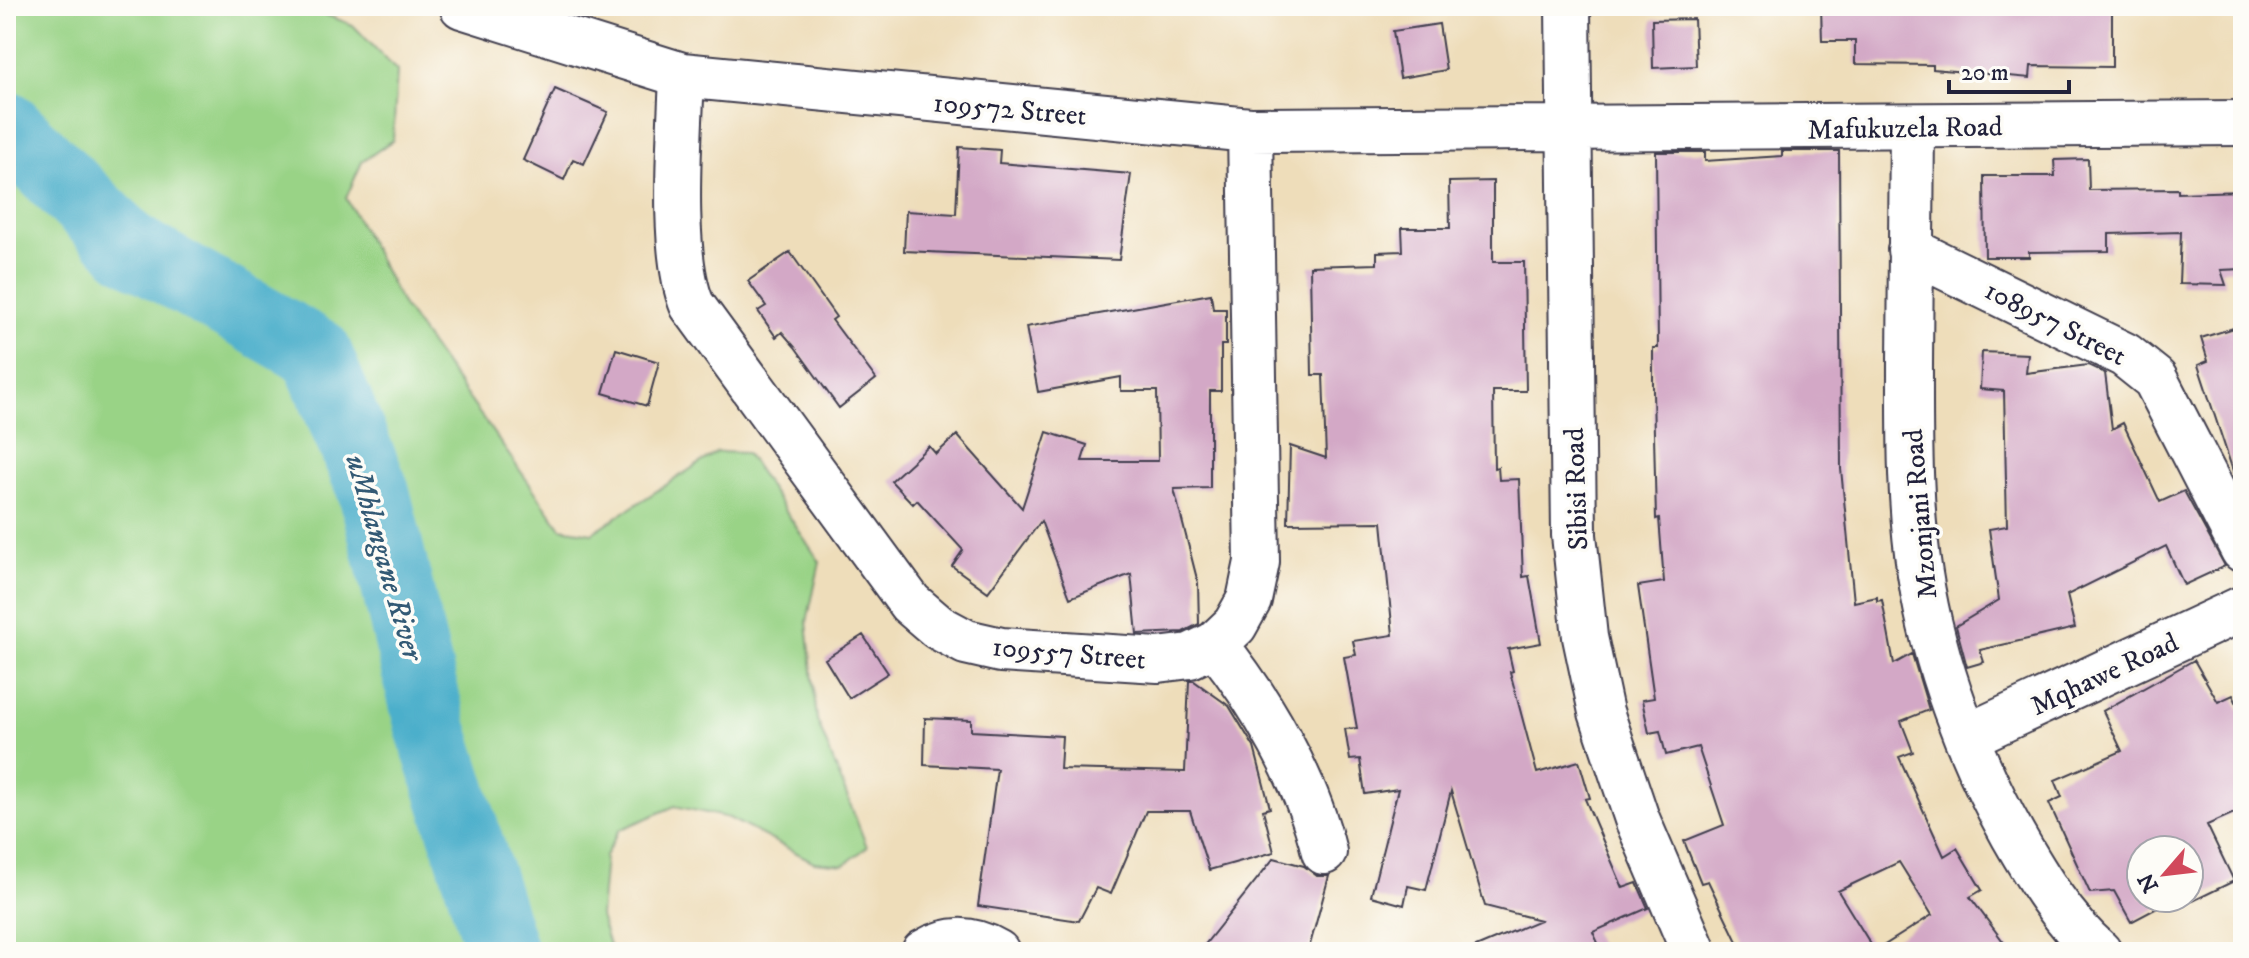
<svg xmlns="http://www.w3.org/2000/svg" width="2249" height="958" font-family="'IM FELL DW Pica',serif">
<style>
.green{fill:#99d386;stroke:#5e7a60;stroke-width:2}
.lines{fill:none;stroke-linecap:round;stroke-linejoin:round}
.river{stroke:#4cafcb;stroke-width:72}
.building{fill:#d3a8c6;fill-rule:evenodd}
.minor-casing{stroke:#413e4e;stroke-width:48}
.minor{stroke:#fff;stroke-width:44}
.labels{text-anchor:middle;stroke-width:7;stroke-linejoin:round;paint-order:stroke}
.street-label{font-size:28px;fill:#22223b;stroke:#fdfcf7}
.water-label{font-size:30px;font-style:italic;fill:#335a75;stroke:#fdfcf7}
</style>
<rect width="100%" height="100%" fill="#fdfcf7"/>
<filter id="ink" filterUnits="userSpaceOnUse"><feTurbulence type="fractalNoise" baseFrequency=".0125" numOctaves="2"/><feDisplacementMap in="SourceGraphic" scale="16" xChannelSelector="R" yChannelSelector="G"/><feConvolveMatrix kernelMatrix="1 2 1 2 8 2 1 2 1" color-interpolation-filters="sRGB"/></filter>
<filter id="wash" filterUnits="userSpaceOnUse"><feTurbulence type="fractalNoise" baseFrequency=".006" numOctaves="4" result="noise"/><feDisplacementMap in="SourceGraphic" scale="32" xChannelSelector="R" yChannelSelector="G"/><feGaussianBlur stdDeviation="1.8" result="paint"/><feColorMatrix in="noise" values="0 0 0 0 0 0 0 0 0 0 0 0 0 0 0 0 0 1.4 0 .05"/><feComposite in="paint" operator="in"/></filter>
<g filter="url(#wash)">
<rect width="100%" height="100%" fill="#eeddba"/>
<path class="green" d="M6 6H302L353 25 397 71 393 140 362 162 346 198 403 306 561 528 592 533 717 452 746 453 820 562 807 622 817 720 867 847 844 865 814 862 729 818 675 806 619 830 605 856 600 916 611 952H6Z"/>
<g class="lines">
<path class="river" d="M6 126 129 247 316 353 374 492 431 727 502 952"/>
</g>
<g id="blocks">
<path class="building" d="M1821 6H2112V67L2031 66 2030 78 1933 69V65L1855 64V41H1822Z
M1694 19 1696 66 1653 68 1652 20Z
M1439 24 1446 70 1400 78 1393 31Z
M555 89 608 112 584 164 573 159 564 180 523 160Z
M959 147 1000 150 999 163 1131 174 1119 260 904 251 906 211 956 214Z
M1782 151H1839L1841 469 1854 602 1877 597V601L1882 600 1894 664 1912 654 1929 710 1901 721 1913 752 1899 757 1944 856 1957 848 1982 890 1970 897 2011 952H1742L1708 881 1701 883 1684 841 1724 825 1698 747 1666 755 1660 731 1649 733 1642 700 1654 698 1638 586 1664 582 1659 518 1656 519 1653 392V348H1658L1656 152H1705V161L1782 156ZM1899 862 1932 915 1875 951 1838 891Z
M2088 159 2089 190 2178 189V193L2243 191V269L2221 270 2226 285 2179 284 2181 232 2109 234V251L2029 252V257H1985L1984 176H2055L2054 160Z
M1493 181V262H1524L1526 391H1493L1494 468 1498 467 1499 480 1519 479 1523 577 1529 576 1541 643 1508 649 1513 671 1510 672 1537 773 1579 761 1590 798 1585 799 1623 888 1637 883 1648 908 1593 932 1602 952H1464L1540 920 1485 906 1451 791 1426 890 1408 886 1404 905 1371 896 1398 789 1365 794 1360 759 1350 760 1345 729 1357 728 1344 657 1356 655 1353 641 1393 635 1382 522 1288 523 1290 446 1326 458 1323 375H1312L1310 266 1377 264V252L1403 251 1402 228H1450L1449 182Z
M790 252 836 317 832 320 876 379 839 408 795 347 782 332 776 337 758 311 766 306 748 281Z
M1211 294 1213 309H1226V345H1221V391H1210V488L1174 489 1198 583 1199 624 1183 632 1137 634 1131 574 1070 598 1041 521 988 592 952 566 963 550 917 500 913 504 891 481 929 446 936 454 957 435 1022 508 1047 432 1087 445 1082 461H1158L1157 391H1121V377L1038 392 1026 327Z
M2243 325V482L2237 483 2198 365 2208 361 2201 338Z
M616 349 659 362 647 406 603 393Z
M1982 352 2028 354 2026 373 2088 365 2105 373 2112 429 2123 423 2160 502 2184 491 2225 566 2184 585 2166 546 2067 595 2075 628 1980 650 1984 662 1967 667 1956 626 1999 600 1989 529 2007 526 2004 391 1980 389Z
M863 635 888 673 849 698 825 659Z
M2194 660 2218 702 2233 695 2243 717V809L2207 825 2234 881 2193 901 2189 894V850H2141V898H2176L2131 922 2114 891 2090 893 2049 803 2062 797 2055 780 2122 751 2103 711Z
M1189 681H1194L1229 706 1254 747 1270 808 1263 810 1274 852 1209 870 1190 811H1146L1111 894 1096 888 1079 921 978 906 997 769 924 765 925 718 971 720V731L1062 736 1060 769 1185 772Z
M1274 858 1304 866 1317 876H1329L1308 952H1199Z"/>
</g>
</g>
<g filter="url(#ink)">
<use href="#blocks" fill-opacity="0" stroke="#413e4e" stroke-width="2"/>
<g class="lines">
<defs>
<path id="minor" d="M462 6 682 75 1250 130 2243 123
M1568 6 1574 535 1585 637 1601 712 1637 819 1694 952
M682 75C680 135 670 252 692 305L910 603 938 627 966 642 1001 650 1158 660 1190 656 1215 644 1235 625 1249 600 1257 562 1250 130
M1912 126C1911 205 1910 284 1910 363 1910 433 1909 505 1920 574 1934 665 1969 756 2013 835 2037 877 2063 920 2099 952
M1910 250 2125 355 2155 379 2243 550
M1215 644C1261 701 1307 780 1324 852
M1966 737 2243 608
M924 952C950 937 971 937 997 952"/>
</defs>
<use href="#minor" class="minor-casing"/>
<use href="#minor" class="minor"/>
</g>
</g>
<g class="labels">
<g class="street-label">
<text transform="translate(1010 108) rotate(5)" y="10">109572 Street</text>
<text transform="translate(1905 127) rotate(-1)" y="10">Mafukuzela Road</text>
<text transform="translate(2056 322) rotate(27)" y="10">108957 Street</text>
<text transform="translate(1575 489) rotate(-92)" y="10">Sibisi Road</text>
<text transform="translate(1919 514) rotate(-95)" y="10">Mzonjani Road</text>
<text transform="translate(1069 652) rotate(5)" y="10">109557 Street</text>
<text transform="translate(2104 673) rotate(-25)" y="10">Mqhawe Road</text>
</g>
<g class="water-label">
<text transform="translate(385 557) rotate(74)" y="10">uMhlangane River</text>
</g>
</g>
<rect width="2249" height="958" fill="none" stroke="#fdfcf7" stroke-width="32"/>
<g transform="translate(2165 874) rotate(242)"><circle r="38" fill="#fdfcf7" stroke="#a5a5ac" stroke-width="2"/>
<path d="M0-6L14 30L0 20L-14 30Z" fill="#d1495b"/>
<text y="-12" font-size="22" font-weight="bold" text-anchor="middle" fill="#22223b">N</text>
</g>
<path d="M1949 80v12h120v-12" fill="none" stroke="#22223b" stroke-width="4"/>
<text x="1961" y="80" font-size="24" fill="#22223b" stroke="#fdfcf7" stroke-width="6" paint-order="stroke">20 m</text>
</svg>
